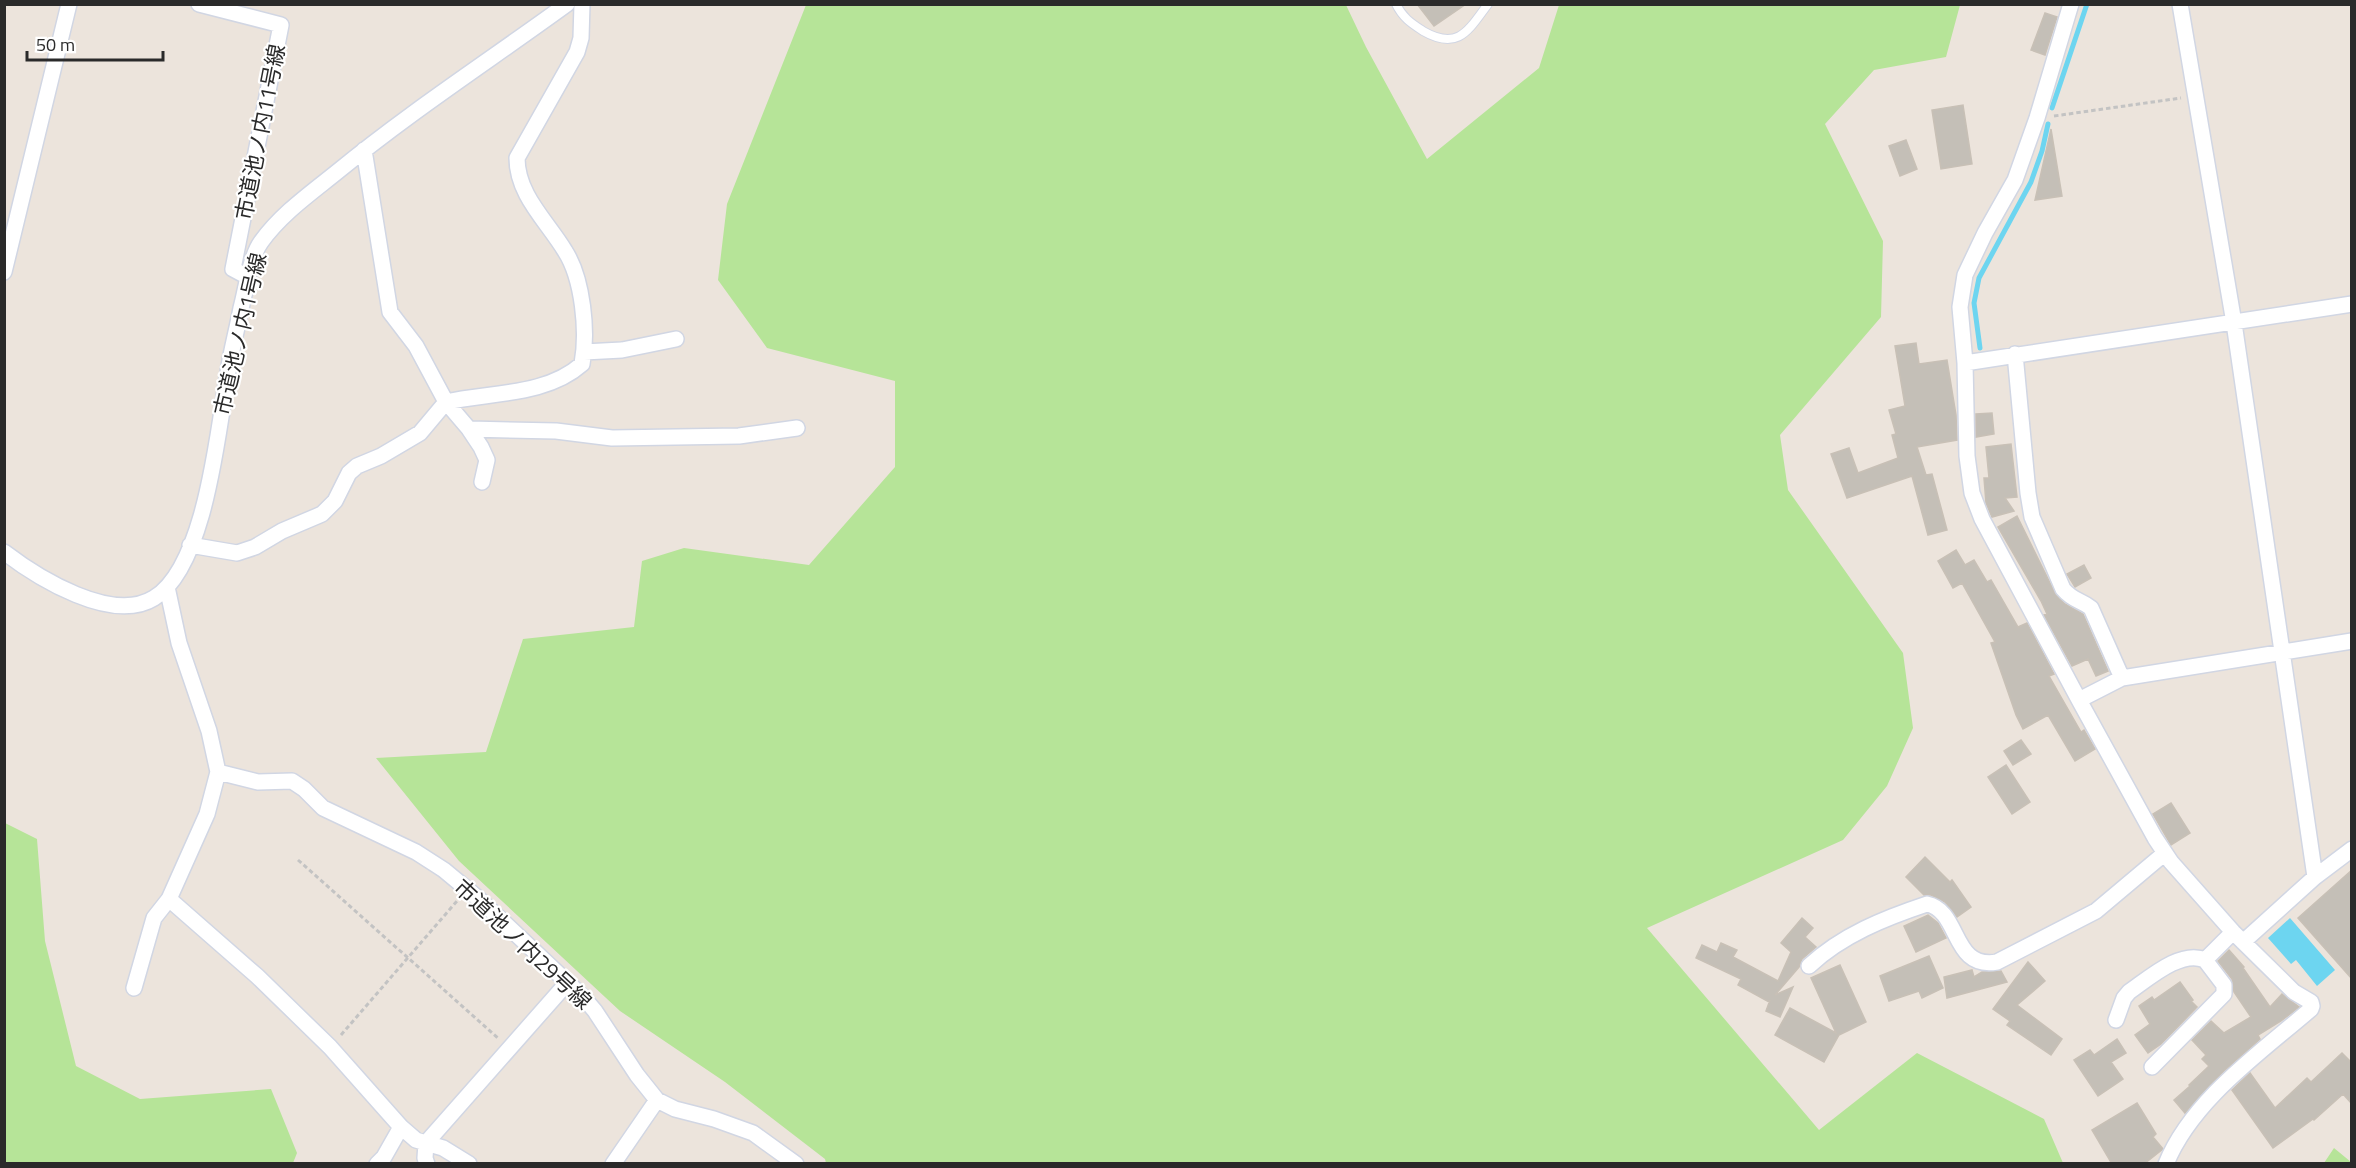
<svg xmlns="http://www.w3.org/2000/svg" width="2356" height="1168" font-family="'Titillium Web','Noto Sans JP',sans-serif">
<style>
.green{fill:#b6e498}
.water{fill:#6dd5f0}
.lines{fill:none;stroke-linecap:round;stroke-linejoin:round}
.stream{stroke:#6dd5f0;stroke-width:5}
.building{fill:#c4bfb7;stroke:#c8c0b6;stroke-width:1.5}
.lane-casing{stroke:#d1d6e3;stroke-width:10}
.street-casing{stroke:#d1d6e3;stroke-width:18}
.path{stroke:#c3c3c3;stroke-width:3;stroke-dasharray:4.5 3;stroke-linecap:butt}
.lane{stroke:#fff;stroke-width:8}
.street{stroke:#fff;stroke-width:15}
.labels{text-anchor:middle;stroke-width:4.5;stroke-linejoin:round;paint-order:stroke}
.street-label{font-size:22px;fill:#2a2a2a;stroke:#fff}
</style>
<rect width="100%" height="100%" fill="#ece4dc"/>
<path class="green" d="M806 5H1346L1366 47 1427 159 1539 68 1559 5H1960L1946 57 1874 70 1825 124 1883 241 1881 317 1780 435 1788 490 1903 653 1913 728 1887 786 1843 840 1647 928 1819 1130 1917 1053 2044 1119 2063 1163H826L825 1159 725 1082 620 1011 459 861 376 758 486 752 523 639 634 627 642 561 684 548 809 565 895 467V381L767 348 718 280 727 204Z
M5 823 37 839 45 941 76 1066 140 1099 271 1089 297 1153 293 1163H5Z
M2334 1148 2351 1162V1163H2324Z"/>
<path class="water" d="M2290 918 2335 970 2317 986 2296 960 2291 964 2268 938Z"/>
<g class="lines">
<path class="stream" d="M2052 108 2087 4
M1980 348 1974 303 1979 278 2031 182 2042 151 2048 124"/>
</g>
<path class="building" d="M1417 4H1466L1434 26Z
M2045 13 2057 17 2045 55 2031 50Z
M1963 105 1972 164 1941 169 1932 110Z
M2051 129 2062 196 2035 200Z
M1906 140 1917 169 1900 176 1889 146Z
M1916 343 1919 364 1947 360 1956 415 1957 440 1917 447 1926 475 1932 474 1947 530 1928 535 1912 476 1847 498 1831 454 1849 448 1858 473 1898 458 1892 435 1896 434 1889 410 1905 406 1895 346Z
M1992 413 1994 434 1976 437V414Z
M2011 444 2017 497 2005 498 2014 511 1992 517 1986 503 1984 478H1989L1986 447Z
M2017 516 2056 595 2065 604 2083 614 2108 671 2096 676 2088 659 2072 666 2044 615 2047 614 2041 601 1998 527Z
M1956 550 1965 565 1974 560 1987 582 1991 580 2018 627 2027 623 2054 674 2049 676 2081 732 2084 730 2095 749 2075 761 2048 715 2023 729 2016 715 1991 643 1995 642 1962 583 1953 588 1938 561Z
M2084 565 2091 578 2075 587 2067 574Z
M2021 740 2031 754 2013 765 2004 751Z
M2006 765 2030 802 2012 814 1988 777Z
M2171 803 2190 833 2171 845 2153 814Z
M1925 857 1950 882 1952 880 1971 907 1957 917 1945 902 1931 895H1924L1906 877Z
M2352 870V979L2298 918Z
M1928 915 1938 923 1946 938 1916 952 1904 926Z
M1802 918 1813 928 1805 937 1816 947 1802 959 1799 967 1775 995 1793 987 1780 1017 1766 1011 1770 1000 1769 1002 1738 985 1741 979 1696 958 1702 945 1717 952 1721 943 1737 950 1733 957 1778 981 1791 952 1781 943Z
M2229 950 2244 967 2243 968 2270 1007 2282 994 2299 1007 2281 1021 2258 1035 2260 1039 2223 1072 2185 1113 2174 1100 2190 1086 2189 1085 2209 1066 2202 1059 2206 1055 2192 1040 2211 1021 2224 1033 2251 1017 2234 992 2232 979 2218 961Z
M1929 956 1943 988 1922 998 1919 991 1889 1001 1880 976Z
M2028 962 2045 981 2017 1005 2062 1039 2051 1055 2007 1025 2010 1021 1993 1009Z
M1840 965 1866 1022 1839 1035 1824 1062 1775 1035 1790 1008 1836 1033 1811 978Z
M1972 970 1974 977 1982 972 2001 971 2007 982 1947 998 1944 977Z
M2180 982 2193 1000 2191 1001 2197 1007 2161 1044 2148 1053 2135 1035 2150 1024 2139 1006 2152 997 2154 1000Z
M2117 1039 2126 1053 2111 1062 2123 1079 2098 1096 2074 1060 2090 1050 2094 1055Z
M2342 1053 2352 1063V1104L2343 1094 2314 1120 2313 1119 2273 1148 2232 1090 2250 1073 2275 1108 2307 1078 2311 1082Z
M2137 1103 2156 1134 2153 1137 2163 1149 2144 1164H2112L2092 1130Z"/>
<g class="lines">
<defs>
<path id="lane" d="M1396 4C1403 18 1411 23 1423 31 1458 51 1468 31 1488 4"/>
<path id="street" d="M199 4 281 25 233 269 248 277
M2071 4 2037 118 2015 180 1985 233 1965 275 1960 307 1965 363 1967 456 1972 493 1982 519 2079 700 2155 838 2171 862 2233 932 2294 992 2311 1002 2312 1006 2311 1009C2260 1053 2192 1100 2166 1164
M2180 4 2234 323 2315 877
M364 150 390 312 416 346 446 402 469 429 481 447 487 460 482 482
M4 272 69 4
M584 352 622 350 676 339
M2015 354 2028 493 2032 517 2063 589C2073 601 2081 600 2091 608L2122 678
M1965 363 2352 304
M469 429 556 431 612 438 739 436 797 428
M190 545 237 553 255 547 282 531 322 514 335 501 349 473 357 466 381 456 420 433 446 402C491 392 546 396 582 364 588 332 583 279 565 251 547 221 517 195 517 158L577 52 581 38 582 4
M4 552C38 578 112 624 154 598 206 566 218 429 228 372 231 351 237 330 241 308 246 290 250 257 261 242 281 214 311 193 337 172 410 112 490 60 567 4
M167 587 179 643 209 731 218 772 207 814 169 899 257 976 330 1047 401 1127
M2079 700 2122 678 2352 641
M218 772 258 782 292 781 304 789 323 808 416 852 444 870 480 900 584 998 595 1011 637 1075 657 1100 675 1109 714 1119 753 1133 796 1164
M2243 942 2315 877 2352 849
M1809 966C1842 935 1885 918 1927 904 1961 911 1951 970 1997 962L2096 911 2165 853
M134 988 154 918 169 899
M2116 1020 2124 998 2129 992C2148 979 2181 949 2205 960L2233 932
M2152 1067 2224 994V985L2205 960
M377 1164 384 1157 401 1127 416 1140 426 1143 425 1158 427 1164
M469 1164 443 1148 426 1143 568 982
M613 1164 657 1100"/>
</defs>
<use href="#lane" class="lane-casing"/>
<use href="#street" class="street-casing"/>
<path class="path" d="M2054 116 2181 98
M298 860 498 1038
M341 1035 457 901"/>
<use href="#lane" class="lane"/>
<use href="#street" class="street"/>
</g>
<g class="labels">
<g class="street-label">
<text transform="translate(260 132) rotate(-79)" y="8">市道池ノ内11号線</text>
<text transform="translate(240 334) rotate(-77)" y="8">市道池ノ内1号線</text>
<text transform="translate(523 944) rotate(43)" y="8">市道池ノ内29号線</text>
</g>
</g>
<rect width="2356" height="1168" fill="none" stroke="#2a2a2a" stroke-width="12"/>
<path d="M27 51v9h136v-9" fill="none" stroke="#2a2a2a" stroke-width="3"/>
<text x="36" y="51" font-size="18" fill="#2a2a2a" stroke="#ffffff" stroke-width="4.5" paint-order="stroke">50 m</text>
</svg>
